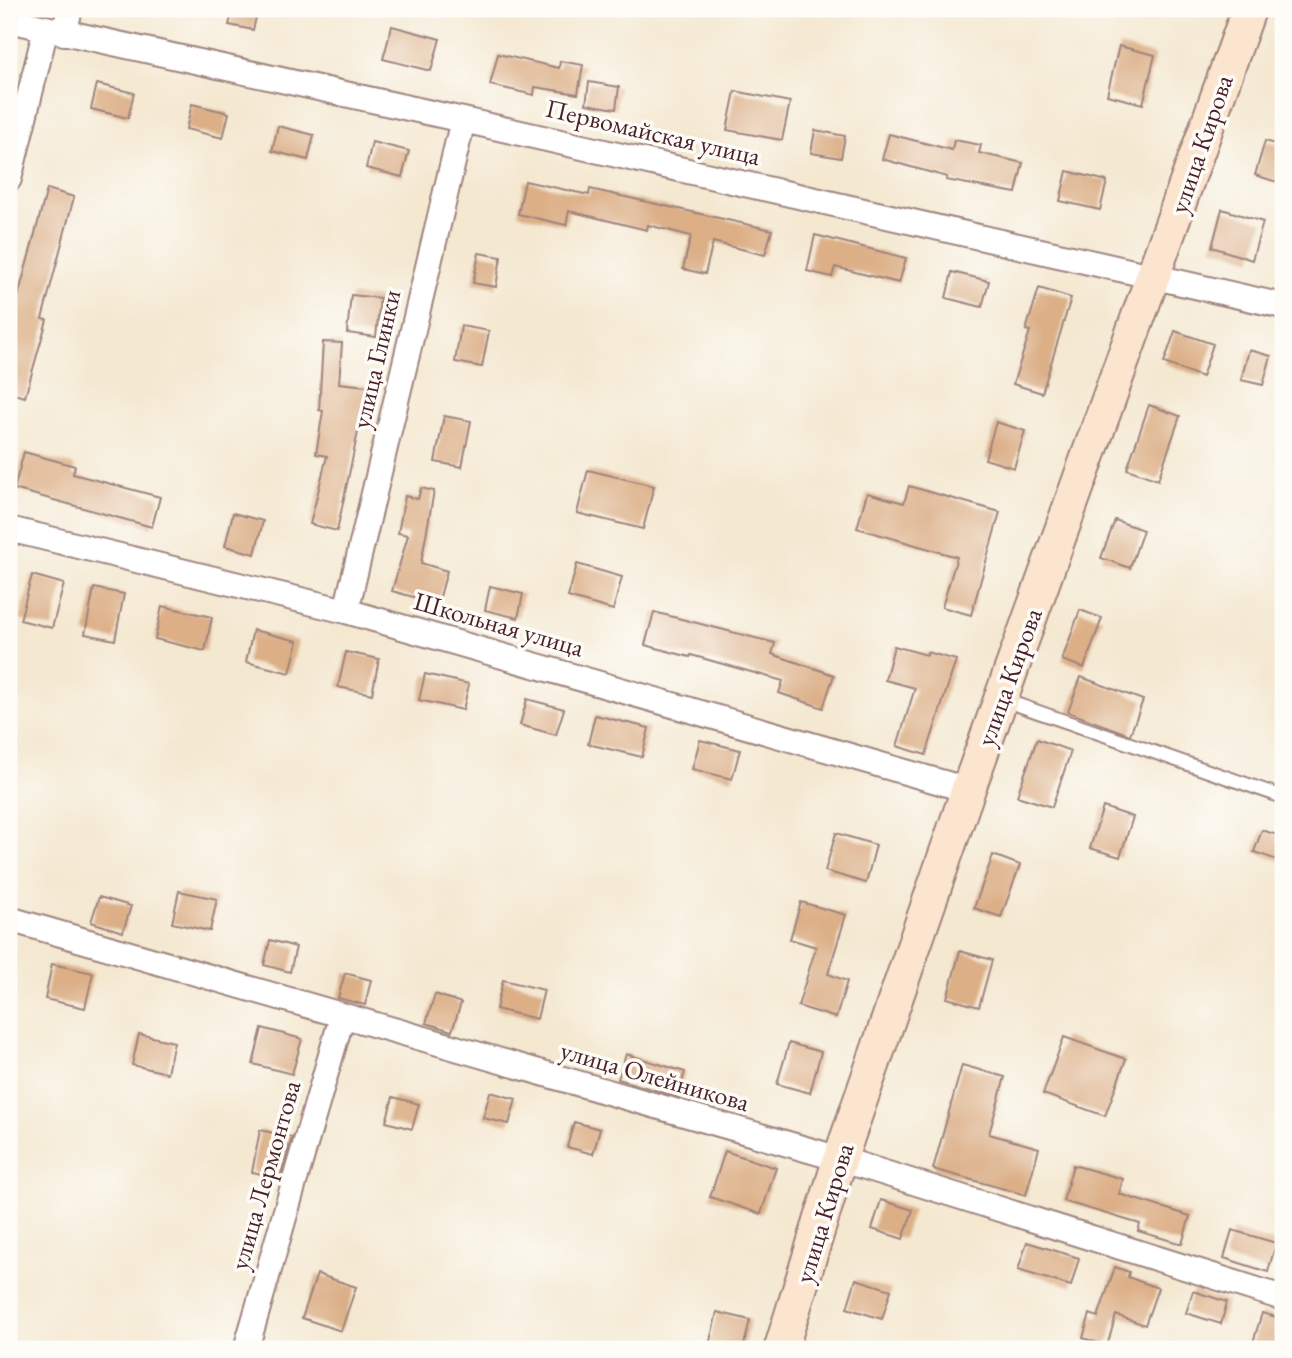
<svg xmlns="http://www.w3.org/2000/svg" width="1292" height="1358" font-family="'EB Garamond',serif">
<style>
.building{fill:#dcaf87}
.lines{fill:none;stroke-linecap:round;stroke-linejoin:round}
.lane-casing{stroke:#9f847e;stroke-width:16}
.street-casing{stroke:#9f847e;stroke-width:28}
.secondary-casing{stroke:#9f847e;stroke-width:37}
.lane{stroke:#fff;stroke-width:12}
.street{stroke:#fff;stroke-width:24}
.secondary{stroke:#fce5cf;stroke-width:33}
.labels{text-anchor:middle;stroke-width:7;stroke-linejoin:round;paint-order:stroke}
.street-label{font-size:26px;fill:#4a1f2b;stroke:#fdfcf7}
</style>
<rect width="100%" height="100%" fill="#fdfcf7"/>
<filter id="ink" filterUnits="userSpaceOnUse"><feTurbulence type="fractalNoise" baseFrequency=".0143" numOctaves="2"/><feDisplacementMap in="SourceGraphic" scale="14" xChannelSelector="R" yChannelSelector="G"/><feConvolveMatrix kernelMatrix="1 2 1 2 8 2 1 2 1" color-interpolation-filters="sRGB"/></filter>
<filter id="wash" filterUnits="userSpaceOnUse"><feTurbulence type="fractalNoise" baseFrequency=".00686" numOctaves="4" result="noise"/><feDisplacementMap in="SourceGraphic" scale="28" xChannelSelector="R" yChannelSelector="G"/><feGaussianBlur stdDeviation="1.57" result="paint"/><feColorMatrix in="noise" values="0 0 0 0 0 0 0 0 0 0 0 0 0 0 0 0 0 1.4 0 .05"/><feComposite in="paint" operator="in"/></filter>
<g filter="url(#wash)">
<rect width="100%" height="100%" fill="#f4e8d1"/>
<g id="blocks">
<path class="building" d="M233 9H258L253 30 229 25Z
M392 26 440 39 431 71 383 59Z
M1119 46 1155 55 1143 104 1107 95Z
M498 54 559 68 560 61 583 65 578 94 535 87 534 95 490 85Z
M589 82 619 87 616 109 586 104Z
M97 84 134 93 128 118 91 109Z
M735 91 790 102 782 140 727 130Z
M192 104 229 113 223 138 186 129Z
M278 126 314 135 308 160 272 151Z
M815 130 845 136 841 158 811 153Z
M889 134 952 150 954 140 981 145 979 153 1023 163 1016 193 946 180 947 177 882 159Z
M1265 141 1283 146V184L1255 175Z
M372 142 409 151 402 177 366 168Z
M1067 171 1107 181 1100 210 1060 201Z
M525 181 589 195 590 189 772 230 765 255 713 242 705 274 683 269 691 236 648 225 647 230 569 211 566 225 518 214Z
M47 189 74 197 42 319 47 320 25 397 9 393V330Z
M1222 209 1263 222 1252 260 1212 247Z
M815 235 906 258 899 283 835 267 832 277 807 271Z
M479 253 501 257 496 287 473 283Z
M952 272 989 281 982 307 946 298Z
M1039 288 1071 298 1042 393 1013 384 1030 331 1026 330Z
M351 295 380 298 376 337 347 333Z
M461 326 489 331 482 367 455 362Z
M1175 331 1213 344 1202 377 1164 363Z
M323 342 342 343 339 383 367 386 363 428 359 427 337 531 310 524 327 456 316 454 323 411 319 410Z
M1249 350 1271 356 1263 385 1241 380Z
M1149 405 1180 416 1158 480 1127 469Z
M444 416 471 421 462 467 435 462Z
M996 422 1025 431 1014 468 985 459Z
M24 452 75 466 73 474 160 497 152 527 14 489Z
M588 470 654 486 643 529 577 513Z
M909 486 1000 512 971 615 942 607 957 557 857 528 867 493 904 503Z
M421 488 434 491 421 563 447 571 438 604 392 591 408 535 398 533 405 496 418 499Z
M233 513 263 521 255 554 225 546Z
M1115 520 1143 530 1130 568 1101 558Z
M577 564 622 577 613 610 568 597Z
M32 575 64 584 52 628 20 620Z
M490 586 523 594 518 618 485 610Z
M94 588 124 594 115 640 85 634Z
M162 606 212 617 205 651 155 639Z
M1080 610 1102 618 1084 668 1062 660Z
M654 612 775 643 772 654 834 675 823 708 779 693 783 681 691 655 690 657 645 645Z
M253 630 298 641 290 673 246 662Z
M894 646 927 655V652L956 660 926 755 897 746 915 688 885 680Z
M346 652 379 659 372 694 338 687Z
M425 674 469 684 463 710 419 700Z
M1081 677 1143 700 1130 735 1068 712Z
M527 699 564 709 556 735 520 725Z
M595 715 649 728 642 757 588 744Z
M1037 739 1071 751 1052 807 1017 796Z
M700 740 740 750 732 779 692 769Z
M1103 807 1133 817 1120 857 1090 848Z
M1262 830 1283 837V862L1254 852Z
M836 833 876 845 866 883 825 871Z
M993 855 1020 865 1001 917 974 908Z
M179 891 217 899 210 931 172 923Z
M99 897 131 906 123 932 91 922Z
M801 902 846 915 828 974 847 981 836 1018 798 1006 816 947 790 939Z
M270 940 296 947 290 972 264 965Z
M960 951 992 960 979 1007 947 998Z
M52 964 93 973 85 1008 45 999Z
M345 973 371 980 365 1005 338 998Z
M503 980 544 990 537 1019 496 1009Z
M435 994 461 1003 452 1031 426 1023Z
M262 1028 302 1039 292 1074 253 1064Z
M139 1034 174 1042 167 1073 132 1065Z
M1064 1037 1126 1059 1105 1116 1043 1094Z
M789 1043 821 1052 810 1093 777 1084Z
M626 1054 685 1072 678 1097 618 1079Z
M962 1065 1005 1077 989 1134 1039 1148 1026 1195 933 1169Z
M490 1092 516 1099 509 1124 483 1118Z
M393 1097 419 1104 412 1129 386 1122Z
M574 1122 600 1129 593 1154 567 1147Z
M260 1130 292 1137 280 1178 252 1172Z
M725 1151 776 1168 761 1214 710 1197Z
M1073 1165 1123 1179 1119 1194 1190 1216 1182 1244 1138 1231 1140 1224 1063 1201Z
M881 1200 913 1210 903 1239 872 1229Z
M1232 1230 1276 1243 1268 1272 1224 1258Z
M1027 1242 1079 1258 1071 1286 1018 1270Z
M1115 1267 1129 1272 1128 1277 1158 1288 1145 1325 1116 1315 1107 1346 1083 1338 1090 1314 1098 1317Z
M317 1274 356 1287 341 1331 302 1318Z
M856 1279 891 1290 882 1319 847 1308Z
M1193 1291 1227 1302 1221 1324 1186 1313Z
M717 1312 750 1320 743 1349H708Z
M1262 1313 1283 1319V1330L1278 1349H1251Z"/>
</g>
</g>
<g filter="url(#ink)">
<use href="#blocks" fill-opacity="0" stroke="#9f847e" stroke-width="2"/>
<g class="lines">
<defs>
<path id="lane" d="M1001 699 1283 797"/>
<path id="street" d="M9 20 463 120 1283 306
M64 33 70 9
M9 179 46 28
M9 529 346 611 968 790
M346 611 463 120
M9 919 840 1159 1283 1298
M246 1349 342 1017"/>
<path id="secondary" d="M781 1349 840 1159 968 790 1249 9"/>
</defs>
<use href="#lane" class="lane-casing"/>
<use href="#street" class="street-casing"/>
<use href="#secondary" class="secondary-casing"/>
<use href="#lane" class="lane"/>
<use href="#street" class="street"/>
<use href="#secondary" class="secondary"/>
</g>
</g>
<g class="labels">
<g class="street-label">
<text transform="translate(653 132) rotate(13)" y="9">Первомайская улица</text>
<text transform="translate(1201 144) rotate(-71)" y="9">улица Кирова</text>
<text transform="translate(376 359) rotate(-77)" y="9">улица Глинки</text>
<text transform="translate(499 624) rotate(16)" y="9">Школьная улица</text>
<text transform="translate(1009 677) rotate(-70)" y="9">улица Кирова</text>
<text transform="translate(655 1076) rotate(16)" y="9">улица Олейникова</text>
<text transform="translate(265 1175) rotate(-74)" y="9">улица Лермонтова</text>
<text transform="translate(824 1213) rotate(-73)" y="9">улица Кирова</text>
</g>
</g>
<rect width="1292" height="1358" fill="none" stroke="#fdfcf7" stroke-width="35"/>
</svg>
